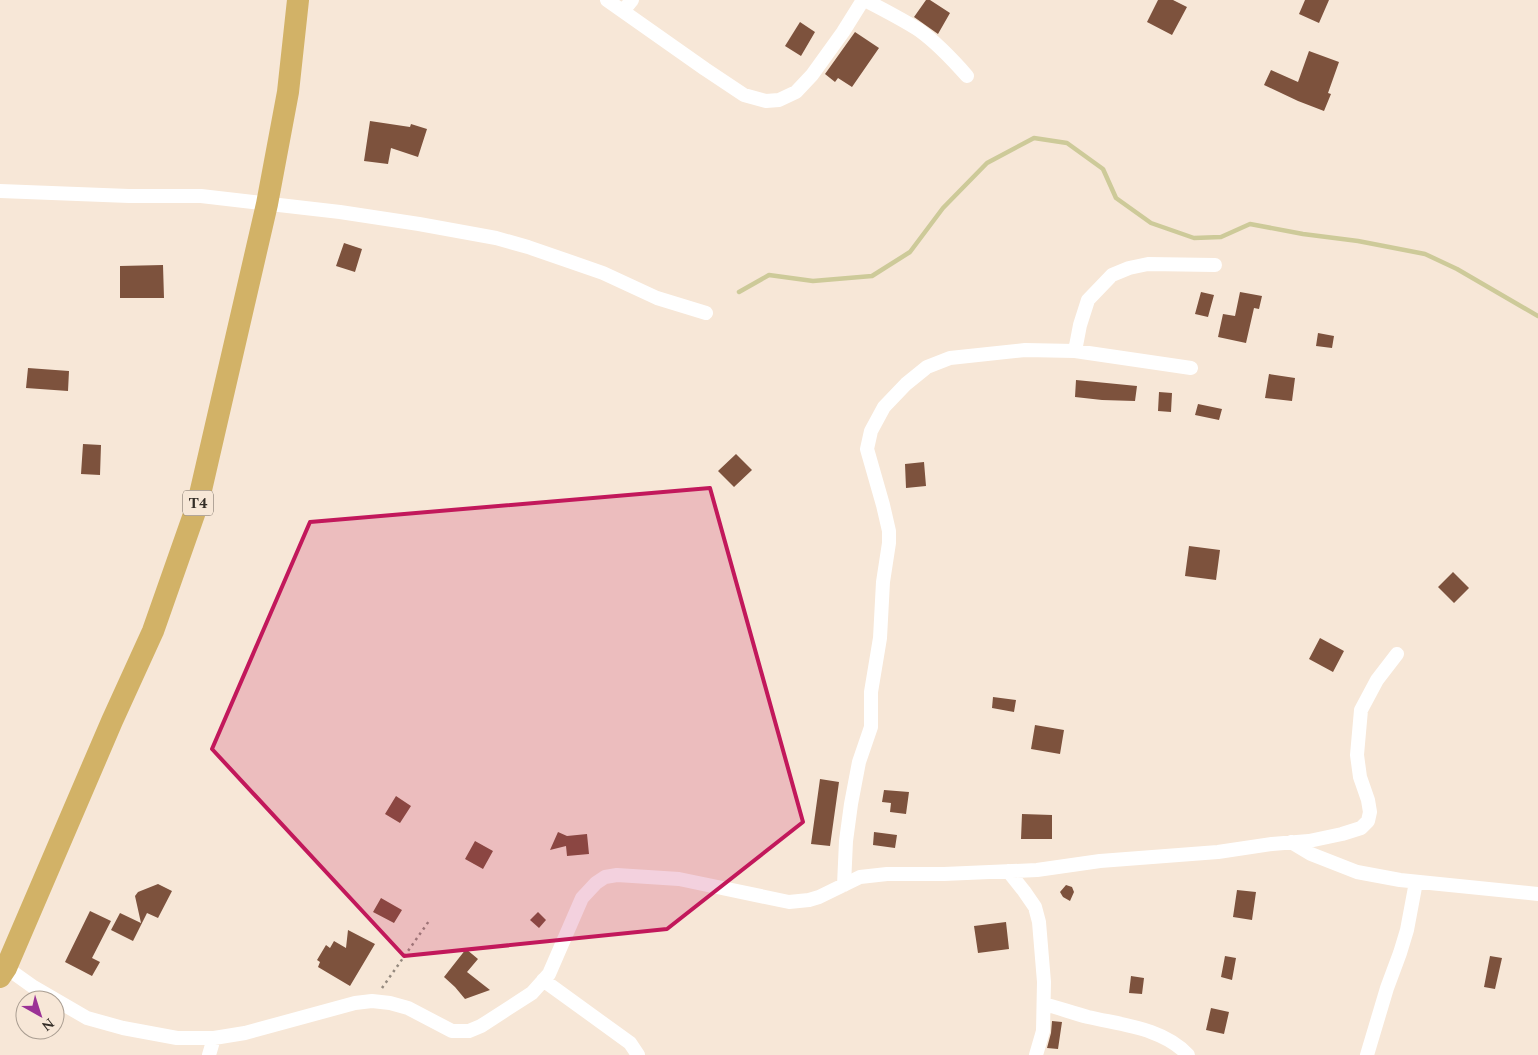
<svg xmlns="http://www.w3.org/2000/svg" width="1538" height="1055" font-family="Spectral,serif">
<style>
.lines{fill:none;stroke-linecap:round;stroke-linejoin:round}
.stream{stroke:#cdca99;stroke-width:4.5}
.building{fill:#7d523d}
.path{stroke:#958a7f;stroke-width:2.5;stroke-dasharray:2.5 4;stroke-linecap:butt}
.minor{stroke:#fff;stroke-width:14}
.trunk{stroke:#d2b267;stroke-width:22}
.marked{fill:#c2185b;fill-opacity:0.2;stroke:#c2185b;stroke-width:4;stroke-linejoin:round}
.labels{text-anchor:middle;stroke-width:5;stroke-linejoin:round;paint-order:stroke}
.shield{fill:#f7e7d7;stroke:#6e655c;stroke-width:1}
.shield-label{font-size:15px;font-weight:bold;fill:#332d27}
</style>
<rect width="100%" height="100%" fill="#f7e7d7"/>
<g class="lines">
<path class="stream" d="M739 292 769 275 813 281 872 276 910 252 943 208 987 163 1034 138 1067 143 1103 169 1116 198 1151 223 1194 238 1221 237 1250 224 1303 234 1358 241 1425 254 1457 269 1538 316"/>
</g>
<path class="building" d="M926 0H930L950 13 938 34 914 17Z
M1158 0H1173L1187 7 1172 35 1147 22Z
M1305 0H1329L1319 23 1299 14Z
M800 22 815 32 801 56 785 46Z
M855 32 879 48 852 87 838 78 835 82 825 74Z
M1309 51 1339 62 1328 93 1331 94 1324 111 1298 101 1264 85 1271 70 1298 82Z
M370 121 410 127 411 124 427 129 418 157 391 148 388 164 364 161Z
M344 243 362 249 355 272 336 266Z
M163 265 164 298H120V266Z
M1201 292 1214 295 1208 317 1195 314Z
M1240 292 1262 296 1259 309 1254 308 1246 343 1218 337 1223 314 1235 316Z
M1318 333 1334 336 1332 348 1316 346Z
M28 368 69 371 68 391 26 388Z
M1269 374 1295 378 1292 401 1265 398Z
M1076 380 1137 386 1135 401 1102 400 1075 397Z
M1159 392 1172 393 1171 412 1158 411Z
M1198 404 1222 409 1219 420 1195 415Z
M83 444 101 445 100 475 81 474Z
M736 454 752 470 734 487 718 471Z
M924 462 926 486 906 488 905 464Z
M1189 546 1220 550 1216 580 1185 576Z
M1453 572 1469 588 1454 603 1438 587Z
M1320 638 1344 651 1333 672 1309 659Z
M993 697 1016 700 1014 712 992 708Z
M1035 725 1064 730 1060 754 1031 749Z
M820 779 839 782 830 846 811 844Z
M884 790 909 792 906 814 890 812 891 803 882 802Z
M396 796 411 806 400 823 385 814Z
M1022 814 1052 815V839H1021Z
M558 832 567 836 587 834 589 854 567 856 566 846 550 850Z
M874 832 897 835 895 848 873 845Z
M475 841 493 851 483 869 465 859Z
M158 884 172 891 158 918 147 913 133 941 111 930 120 913 141 923 135 896 138 892Z
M1066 885 1072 887 1074 892 1070 901 1063 897 1060 892Z
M1237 890 1256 892 1252 920 1233 917Z
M381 898 402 910 394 923 373 912Z
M90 911 111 921 92 958 100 962 92 976 65 962Z
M538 912 546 920 539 928 530 920Z
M1006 922 1009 949 978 953 974 926Z
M348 930 375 944 350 986 318 967 320 962 317 960 326 945 330 948 334 941 346 948Z
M466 949 478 959 467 972 490 990 465 999 455 987 444 977Z
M1225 956 1236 958 1232 980 1221 977Z
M1490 956 1502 958 1495 989 1484 987Z
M1131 976 1144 978 1142 994 1129 993Z
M1211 1008 1229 1012 1224 1034 1206 1030Z
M1052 1021 1062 1022 1058 1049 1047 1048 1051 1033Z"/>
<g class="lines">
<path class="path" d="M382 988 429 921"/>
<path class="minor" d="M607 0 705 69 744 95 766 101 779 100 796 92 812 75 843 32 863 0
M865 0C884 10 902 19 919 30 937 43 953 60 967 76
M623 11 632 0
M0 191 129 196H201L340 212 419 224 496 238 528 247 603 273 657 298 706 313
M1075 351 1080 325 1088 300 1112 275 1129 268 1148 264 1215 265
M1291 842 1311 854 1357 872 1400 880 1538 894
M1008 871 1024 891 1035 907 1039 922 1044 982 1043 1031 1036 1055
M844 885 846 841 851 804 859 762 871 727V692L880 638 883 582 889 543V531L883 505 867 449 871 431 884 407 906 384 927 367 950 358 1025 350 1075 351 1191 368
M1 964 32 986 87 1018 123 1028 177 1038H214L245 1033 355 1003 372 1001 390 1003 408 1008 452 1031H469L481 1026 532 993 549 974 582 898 596 883 605 877 617 875 679 879 789 902 809 900 819 897 860 877 887 874H944L1037 870 1100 861 1218 852 1272 844 1309 841 1342 834 1361 828 1368 821 1370 812 1368 800 1360 777 1357 755 1361 710 1377 680 1397 654
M543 980 630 1043 638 1055
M1044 1004C1059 1008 1073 1013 1088 1017 1122 1025 1163 1028 1188 1055
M209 1055 214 1038
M1367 1055 1387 988 1400 953 1407 930 1416 882"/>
<path class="trunk" d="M0 977 6 968 112 721 153 631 198 503 267 204 288 92 298 0"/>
</g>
<path class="marked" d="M710 488 803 822 667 929 404 956 212 749 310 522Z"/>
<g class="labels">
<rect class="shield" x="183" y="490.5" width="30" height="25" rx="4"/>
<g class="shield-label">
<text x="198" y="508">T4</text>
</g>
</g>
<g transform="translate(40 1015) rotate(141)"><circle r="24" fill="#f7e7d7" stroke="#a99d91"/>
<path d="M0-4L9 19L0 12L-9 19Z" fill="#9b3296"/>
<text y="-8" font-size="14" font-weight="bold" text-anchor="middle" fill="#332d27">N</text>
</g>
</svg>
